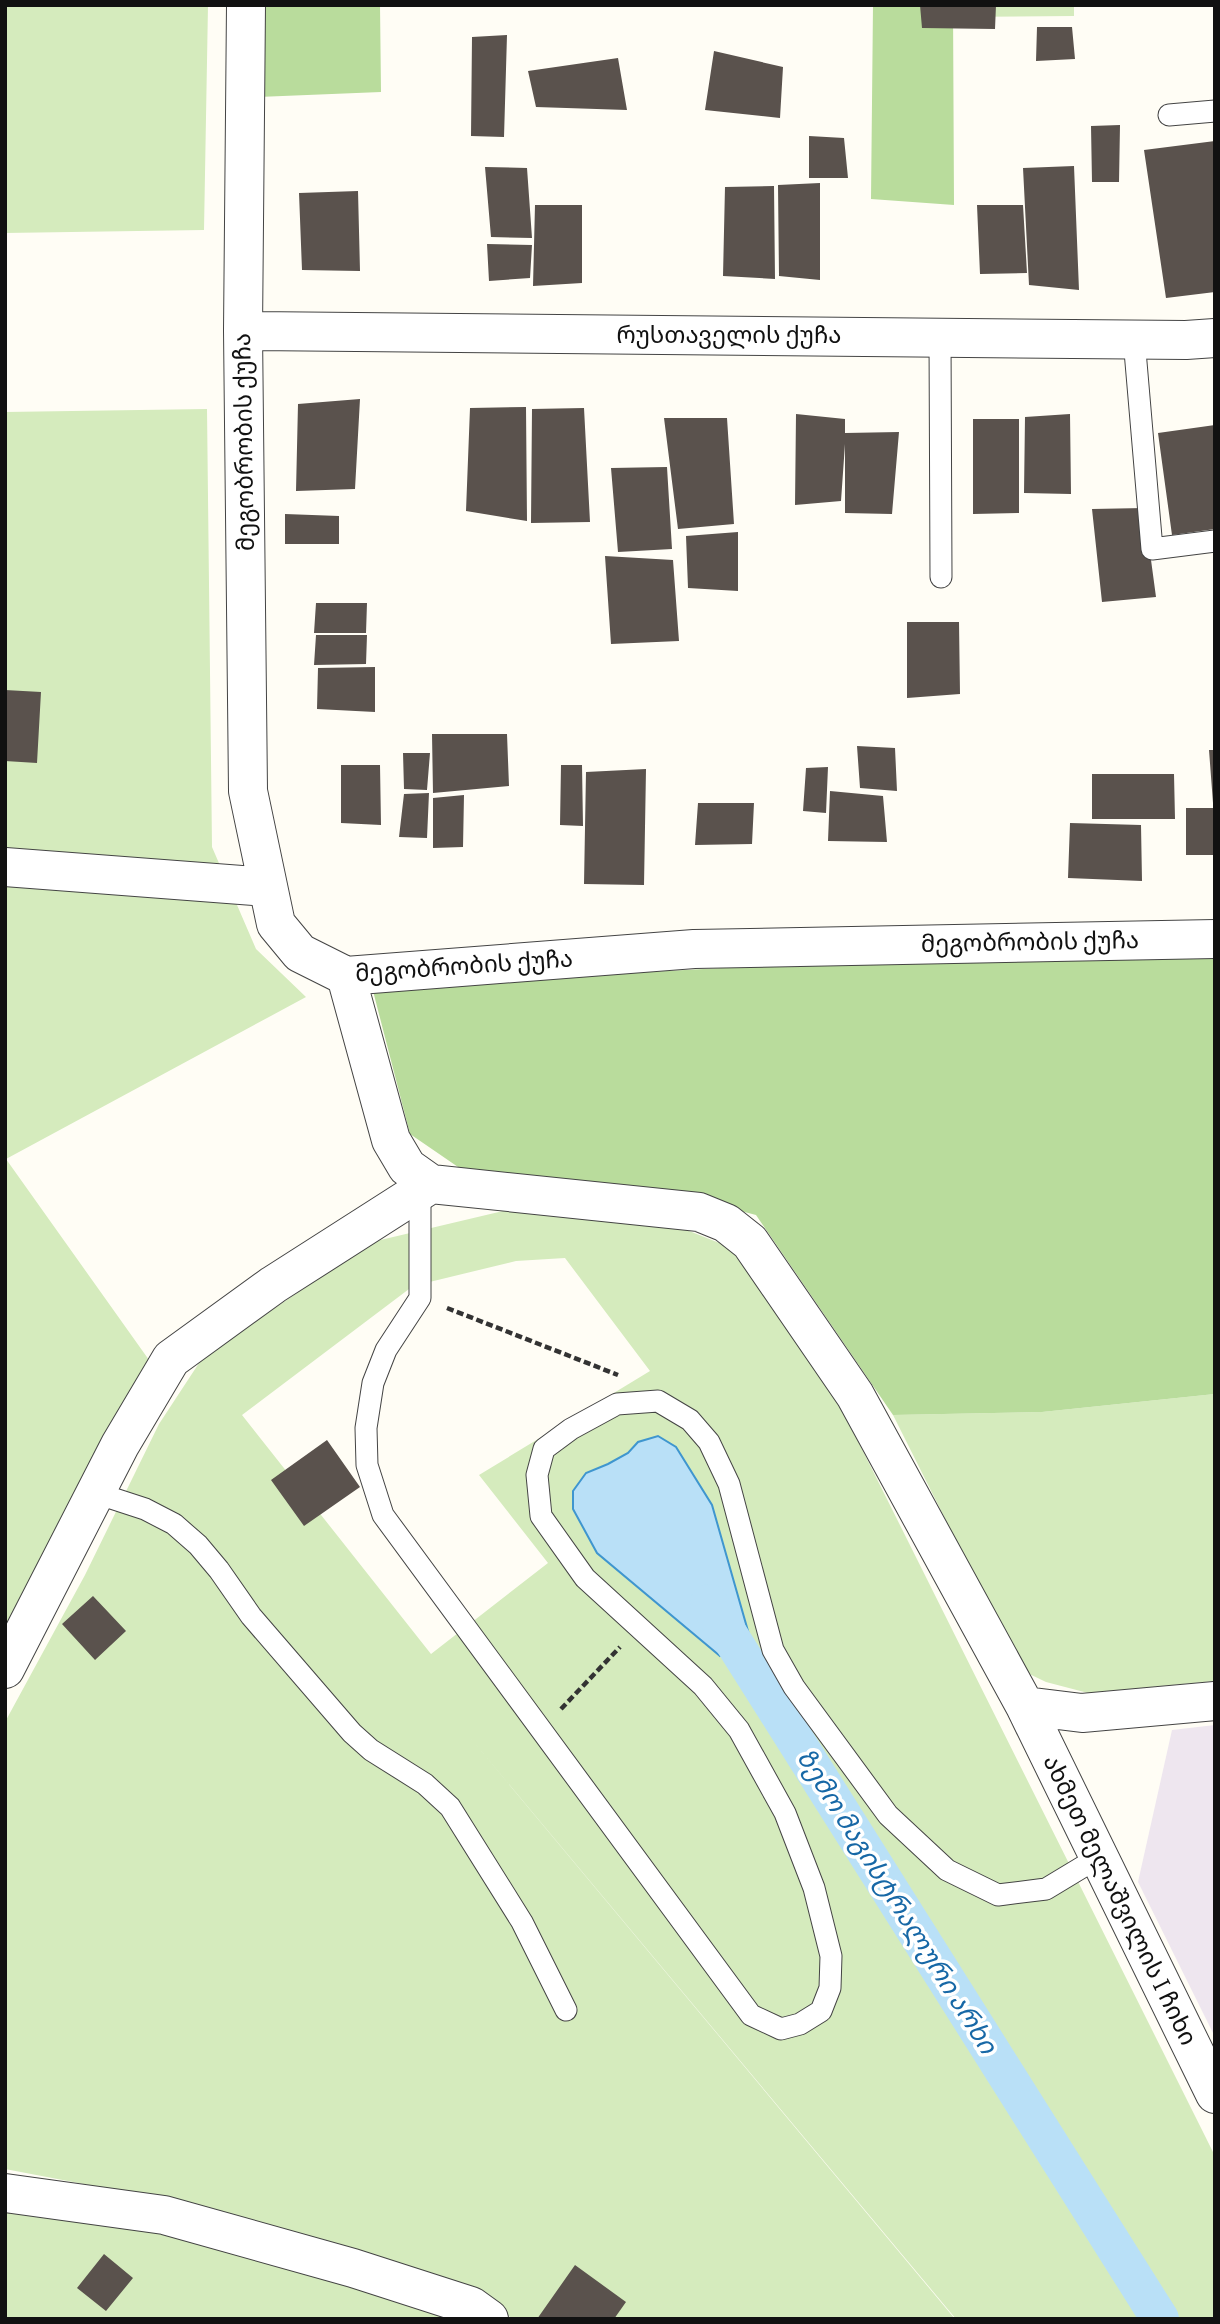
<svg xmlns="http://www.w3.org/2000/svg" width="1220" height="2324" font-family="Bitter,'Noto Sans Georgian',serif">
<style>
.industrial{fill:#eee6ef}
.green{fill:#d5ebbd;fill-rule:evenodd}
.forest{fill:#b9dc9c}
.water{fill:#b9e0f7;stroke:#3f96cf;stroke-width:2}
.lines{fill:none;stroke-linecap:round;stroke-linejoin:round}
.canal{stroke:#b9e0f7;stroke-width:38}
.building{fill:#5a524d}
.lane-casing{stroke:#444;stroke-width:23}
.street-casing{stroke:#444;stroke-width:40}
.path{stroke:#333;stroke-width:4.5;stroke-dasharray:7 3.5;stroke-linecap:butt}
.lane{stroke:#fff;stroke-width:21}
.street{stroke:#fff;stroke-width:38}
.labels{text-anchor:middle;stroke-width:7;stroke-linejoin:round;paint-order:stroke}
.street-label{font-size:24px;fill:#111;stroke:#fff}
.water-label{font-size:26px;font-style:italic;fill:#1768a6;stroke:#fff}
</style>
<rect width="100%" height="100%" fill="#fffdf5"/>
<path class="industrial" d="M1215 1725V2037L1138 1882 1172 1730Z"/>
<path class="green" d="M5 5H208L204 230 5 233Z
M953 5H1074V16L953 17Z
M207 409 212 847 256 949 306 997 6 1159 149 1360 5 1634V412Z
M503 1211 664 1221 742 1252 842 1409 1215 2156V2319H956L462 1728 955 2319H513L463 2285 178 2202 5 2169V1722L85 1575 159 1424 203 1357 372 1242ZM565 1258 650 1371 479 1475 548 1563 431 1654 242 1415 413 1286 516 1261ZM658 1436 597 1553 573 1509 586 1473 608 1465 628 1453 638 1442Z
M1215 1394V1681L1088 1693 1046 1682 1021 1670 893 1415 1042 1412Z
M5 2208 165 2229 457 2319H5Z"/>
<path class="forest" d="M259 5H380L381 92 258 97Z
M873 5H953L954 205 871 199Z
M1215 952V1394L1042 1412 893 1415 756 1215 661 1190 461 1169 410 1134 372 987 722 968Z"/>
<path class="water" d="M658 1436 676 1447 712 1505 750 1638 720 1656 597 1553 573 1509V1491L586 1473 608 1464 628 1453 638 1442Z"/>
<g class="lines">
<path class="canal" d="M709 1603 1160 2319"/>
</g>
<path class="building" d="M920 5H996L995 29 922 28Z
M1037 27H1072L1075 59 1036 61Z
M507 35 504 137 471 136 472 37Z
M714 51 783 67 780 118 705 110Z
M618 58 627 110 536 107 528 71Z
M1120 125 1119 182H1092L1091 126Z
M809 136 844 138 848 178H809Z
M1215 141V292L1166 298 1144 150Z
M1074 166 1079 290 1029 285 1023 168Z
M485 167 527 168 532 238 491 237Z
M820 183V280L779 276 778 185Z
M774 186 775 279 723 276 725 187Z
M358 191 360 271 302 270 299 193Z
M535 205H582V283L533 286Z
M977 205H1023L1027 273 980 274Z
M487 244 532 245 530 278 489 281Z
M360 399 355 489 296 491 298 404Z
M526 407 527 521 466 511 470 408Z
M584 408 590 522 531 523 532 409Z
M796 414 845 419V433L899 432 892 514 845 513V444L841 501 795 505Z
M1070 414 1071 494 1024 493 1025 417Z
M664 418H727L734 524 678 529Z
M973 419H1019V513L973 514Z
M1215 425V529L1172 535 1158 433Z
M667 467 672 549 618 552 611 468Z
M1144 508 1156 597 1102 602 1092 509Z
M285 514 339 516V544H285Z
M738 532V591L688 588 686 536Z
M605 556 673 560 679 641 611 644Z
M316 603H367L366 633H314Z
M907 622H959L960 694 907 698Z
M316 635H367L366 664 314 665Z
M375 667V712L317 709 318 668Z
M5 690 41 692 37 763 5 761Z
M432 734H507L509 786 433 793Z
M857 746 895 748 897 791 860 788Z
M1209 750H1215V803H1213Z
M403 753H430L427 790 404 789Z
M341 765H380L381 825 341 823Z
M561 765H582L583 826 560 825Z
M828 767 826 813 803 811 806 768Z
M646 769 644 885 584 884 586 772Z
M1092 774H1174L1175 819H1092Z
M830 791 883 796 887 842 828 841Z
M429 793 427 838 399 837 404 794Z
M464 795 463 847 433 848V798Z
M698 803H754L752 844 695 845Z
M1186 808H1215V855H1186Z
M1070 823 1141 825 1142 881 1068 878Z
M327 1440 360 1487 304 1526 271 1480Z
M93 1596 126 1631 95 1660 62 1624Z
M104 2254 133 2278 106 2311 77 2288Z
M575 2265 626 2302 614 2319H537Z"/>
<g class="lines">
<defs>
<path id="lane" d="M1169 115 1215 111
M940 336 941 577
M1134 339 1152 549 1215 541
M420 1191V1298L386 1350 373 1383 366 1428 367 1465 383 1515 751 2015 781 2029 800 2024 821 2011 830 1988 831 1956 814 1888 785 1813 739 1730 703 1686 585 1578 541 1516 537 1475 544 1449 571 1429 617 1404 658 1401 690 1420 709 1442 729 1484 773 1650 794 1687 888 1815 947 1870 998 1895 1046 1889 1099 1857
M96 1493 145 1509 174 1524 198 1545 219 1570 251 1616 352 1733 371 1750 425 1784 450 1807 522 1922 566 2010"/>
<path id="street" d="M246 5 243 331 248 791 276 924 300 953 346 976 694 949 1215 939
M243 331 1186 340 1215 338
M5 867 268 887
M346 976 391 1140 407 1167 431 1184 699 1212 726 1223 750 1242 855 1395 1025 1706 1082 1713 1215 1701
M5 1669 120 1445 171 1359 273 1285 431 1184
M1025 1706 1215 2094
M5 2193 164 2215 353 2268 471 2306 489 2319"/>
</defs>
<use href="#lane" class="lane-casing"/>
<use href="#street" class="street-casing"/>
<path class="path" d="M447 1308 618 1375
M561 1709 620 1647"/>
<use href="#lane" class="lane"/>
<use href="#street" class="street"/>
</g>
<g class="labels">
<g class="street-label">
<text x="729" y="343">რუსთაველის ქუჩა</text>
<text transform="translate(244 442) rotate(-91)" y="8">მეგობრობის ქუჩა</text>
<text transform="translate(1030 942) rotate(-1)" y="8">მეგობრობის ქუჩა</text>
<text transform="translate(464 966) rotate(-4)" y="8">მეგობრობის ქუჩა</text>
<text transform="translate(1120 1900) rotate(64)" y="8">ახმეთ მელაშვილის I ჩიხი</text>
</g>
<g class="water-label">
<text transform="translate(897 1901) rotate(58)" y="9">ზემო მაგისტრალური არხი</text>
</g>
</g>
<rect width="1220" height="2324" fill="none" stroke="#111111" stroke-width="14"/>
</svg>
